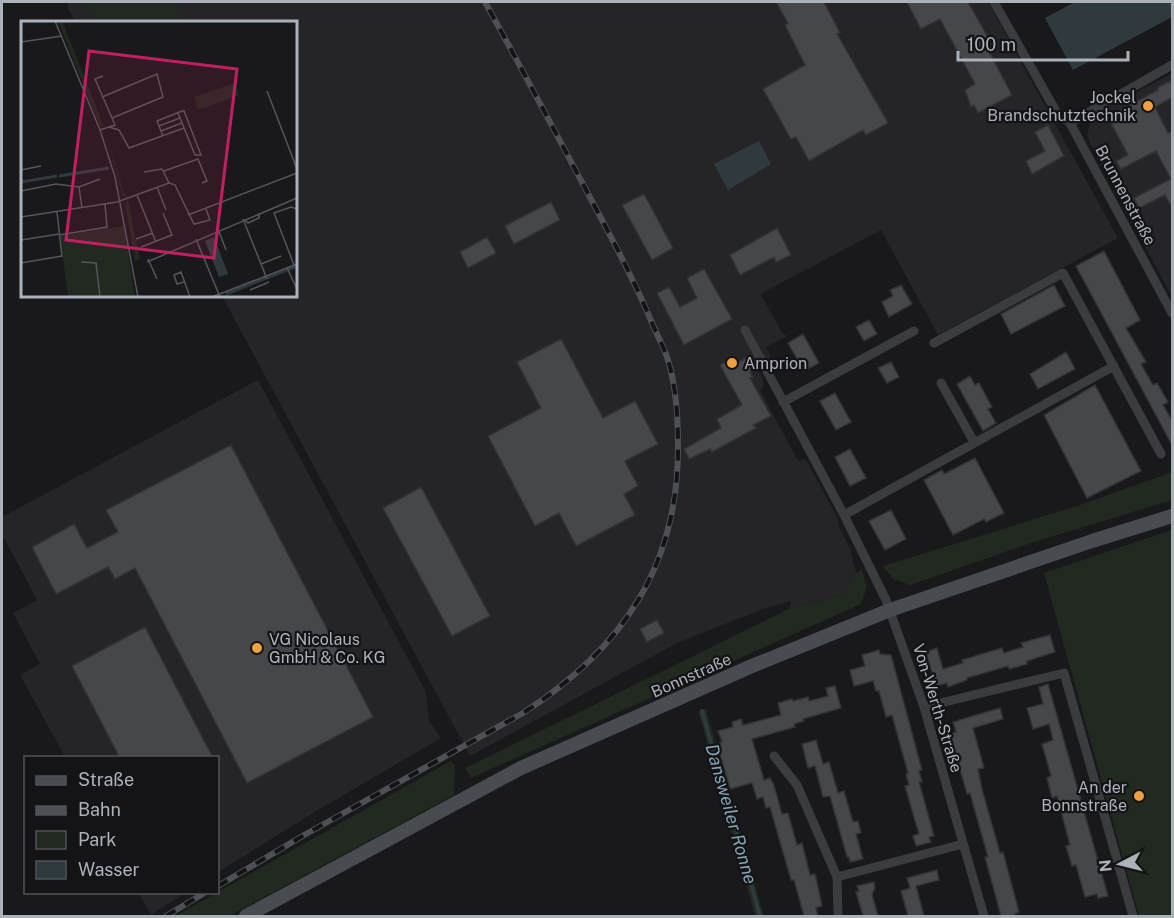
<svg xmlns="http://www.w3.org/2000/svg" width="1174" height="918" font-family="'Public Sans',sans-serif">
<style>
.built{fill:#252528}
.green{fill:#212921}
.water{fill:#2f3a3f}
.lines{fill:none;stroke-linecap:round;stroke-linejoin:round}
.stream{stroke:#2f3a3f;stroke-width:4}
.building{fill:#46474b;stroke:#333337;stroke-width:1.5}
.minor{stroke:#3a3c40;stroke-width:9}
.secondary{stroke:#484b50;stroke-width:14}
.rail-casing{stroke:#4d5055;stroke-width:6}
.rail{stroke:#141416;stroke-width:4;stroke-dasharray:11;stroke-linecap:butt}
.poi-dot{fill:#ee9f3e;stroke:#141416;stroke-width:2}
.labels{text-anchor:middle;stroke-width:4.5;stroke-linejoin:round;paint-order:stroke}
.poi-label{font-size:16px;fill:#acb2ba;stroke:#141416;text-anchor:end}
.street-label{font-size:16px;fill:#acb2ba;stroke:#141416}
.water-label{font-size:18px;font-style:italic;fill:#84a3b4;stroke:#141416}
.inset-river{fill:none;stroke:#2f3a3f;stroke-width:3}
.inset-road{fill:none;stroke:#54565b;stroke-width:1.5}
.view{fill:#c12060;fill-opacity:0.15;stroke:#c12060;stroke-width:3}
.inset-edge{fill:none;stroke:#acb2ba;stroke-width:3}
</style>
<rect width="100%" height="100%" fill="#19191b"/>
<path class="built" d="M68 2H988L1118 238 938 335 881 230 764 292 761 295 783 334 787 336 766 347 773 361 758 369 763 380V388L760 390 798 461 804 459 807 461 838 519 839 527 850 548 856 573 840 595 789 609 791 601 763 609 677 643 470 756 222 296H296V22H76L68 9Z
M1172 73V297L1089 141 1087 135 1091 120 1099 112Z
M258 380 426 692 429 721 441 738 313 813 218 872V758L65 757 20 675 40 664 13 613 37 600 2 534V517Z
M139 893H185L151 915Z"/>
<path class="green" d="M90 2H173L184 22H95L86 4Z
M1172 472V500L1028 544 910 585 893 579 883 566 1077 506Z
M1172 530V916H1139L1044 573Z
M862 570 867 587 861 604 471 778 465 768 789 609 840 595 856 573Z
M706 709 764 916H755L703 728 698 712Z
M451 761 455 766 454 795 229 916H175Z"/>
<path class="water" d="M1075 2H1172V17L1073 70 1045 18Z
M759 141 771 164 728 190 714 164Z"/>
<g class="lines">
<path class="stream" d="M702 711 760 916"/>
</g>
<path class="building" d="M776 2H824L840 33 837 34 888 123 866 135 863 130 809 161 796 137 791 139 763 89 805 65 785 25 788 23Z
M907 2H968L990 41 985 44 1012 95 978 113 974 105 971 107 965 90 975 84 940 19 921 29Z
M1170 81 1173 86V97L1155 107 1168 133 1173 131V209L1165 195 1139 208 1134 198 1171 179 1156 151 1121 169 1116 161 1128 155 1108 117 1158 90 1157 88Z
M1048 125 1064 156 1032 174 1026 161 1045 151 1035 132Z
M644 194 673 248 652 260 622 205Z
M551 202 560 220 514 244 505 226Z
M777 228 791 255 776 262 774 257 740 275 730 255Z
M487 237 496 253 468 268 460 252Z
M1104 251 1140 320 1126 328 1146 362 1141 364 1153 385 1157 383 1168 402 1163 405 1173 422V447L1076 266Z
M704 269 732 319 684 345 657 293 669 287 680 307 697 298 687 278Z
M901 285 912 304 889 317 882 302 893 296 890 290Z
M1054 285 1065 306 1011 334 1001 314Z
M869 320 877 334 864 341 856 327Z
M803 334 819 363 804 371 788 343Z
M561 339 603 418 635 401 658 444 625 461 638 486 624 494 635 515 576 546 559 513 535 526 488 436 541 408 517 362Z
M1066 352 1075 369 1038 389 1030 374Z
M735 357 739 362 747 357 752 367 750 372 753 377 750 378 771 416 753 425 756 428 712 452 710 449 689 459 684 449 721 428 717 419 742 405 720 365Z
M891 362 899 377 887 383 878 368Z
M970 376 975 385 979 383 992 407 988 409 996 423 983 431 957 384Z
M1095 385 1141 471 1087 498 1044 415Z
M835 393 851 422 836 430 820 401Z
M231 445 373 717 247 783 135 568 115 579 108 567 56 594 32 547 74 524 87 548 118 532 106 510Z
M850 449 866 478 850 486 835 457Z
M975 458 1004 513 986 522 984 519 953 535 924 480 942 470 944 474Z
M421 487 490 616 452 636 383 508Z
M891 510 906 539 885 550 869 521Z
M657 620 664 633 647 642 640 629Z
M145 627 201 735 213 758H120L72 666Z
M1050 635 1055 652 1027 661V664L1017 667 1009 669 1008 666 967 678V680L948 687 947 683 936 686 926 652 937 648 943 669 963 663 962 660 1002 648 1004 653 1023 647 1021 643Z
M879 650 880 654 891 655 922 770 919 771 922 782H919L934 836 929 837 931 842 916 846 913 836 919 834 905 786 909 785 906 774 908 773 892 715 886 717 879 691H876L873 681 854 686 850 670 865 666 862 655Z
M1048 684 1108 896 1098 898 1097 894 1085 897 1076 865 1072 866 1066 846 1070 845 1057 796 1052 798 1047 778 1051 776 1042 744 1053 740 1049 724 1033 729 1027 708 1043 704 1039 687Z
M835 686 841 708 803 719 804 721 794 724 795 727 752 739 764 780 770 778 772 782H773L782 814 788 813 797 845 802 843 810 875 815 874 822 906 816 908 818 916H804L794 880H791L770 807 766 808 763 797 757 799 752 783 730 789 717 744 722 742 718 731 733 727 732 722 741 719 743 725 781 715 778 703 792 699 793 701 808 697 809 701 828 696 826 688Z
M1000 708 1003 719 973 728 984 768 978 769 982 789 1000 853 1003 852 1019 912 1015 914V916H1001L985 857H988L970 793 967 794 950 734 956 732 953 722Z
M816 740 823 764 829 762 838 793 844 791 853 822 858 821 861 833 856 834 863 859 850 862 849 857H847L830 796 823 797 815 766 808 768 802 744Z
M937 870 939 880 916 886 924 916H908L901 891 910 888 907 878Z
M874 882 875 888 872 894 878 916H863L856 892 859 891 857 886Z"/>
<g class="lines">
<path class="minor" d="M994 2 1057 113 1070 123 1172 313
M1070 123 1172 65
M745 330 844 515 886 600 924 707 984 916
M934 343 1063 273 1161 454
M941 383 974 442
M783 402 914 331
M844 515 1114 366
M924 707 1064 673 1133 916
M774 756 797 785 837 877 838 916
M837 877 963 844"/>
<path class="secondary" d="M246 916 521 768 752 666 890 610 1092 541 1172 516"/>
<defs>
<path id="rail" d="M218 886 306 834 523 713C622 649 679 566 678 445 678 418 676 386 668 360 664 347 657 335 652 323 635 282 615 244 594 205 558 137 522 69 485 2
M166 916 206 892"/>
</defs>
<use href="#rail" class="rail-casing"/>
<use href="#rail" class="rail"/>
</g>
<g class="poi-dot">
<circle cx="1148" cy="106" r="6"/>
<circle cx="732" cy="363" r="6"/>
<circle cx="257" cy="648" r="6"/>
<circle cx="1139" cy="796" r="6"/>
</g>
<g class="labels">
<g class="poi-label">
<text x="1136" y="103">Jockel<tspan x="1136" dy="18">Brandschutztechnik</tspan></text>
<text x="744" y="369" text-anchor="start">Amprion</text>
<text x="269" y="645" text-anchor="start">VG Nicolaus<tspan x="269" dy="18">GmbH &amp; Co. KG</tspan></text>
<text x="1127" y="793">An der<tspan x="1127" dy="18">Bonnstraße</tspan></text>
</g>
<g class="street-label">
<text transform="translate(1126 195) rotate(62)" y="6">Brunnenstraße</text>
<text transform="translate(691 675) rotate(-24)" y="6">Bonnstraße</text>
<text transform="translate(938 708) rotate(73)" y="6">Von-Werth-Straße</text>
</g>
<g class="water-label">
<text transform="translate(731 814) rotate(74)" y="6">Dansweiler Ronne</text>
</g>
</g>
<g transform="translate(21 21)">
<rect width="276" height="276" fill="#19191b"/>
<path d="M37 0H41L83 106 79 105ZM214 62 218 74 177 89 173 76ZM83 108 103 172 107 176 102 175ZM107 179 119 238 114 240 104 183ZM103 205 114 276H47L39 215Z" fill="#212921"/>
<path d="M193 216 207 253 198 256 184 220Z" fill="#2f3a3f"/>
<path class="inset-river" d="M38 155 88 147M0 161 36 155M205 273 276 245"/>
<path class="inset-road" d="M34 0 79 109 94 156 117 276M0 21 41 15M246 70 276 148M81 76 136 53 142 76 91 97M138 105 159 97M88 106 98 109 108 127 163 107M79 109 94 104 74 58 82 55M140 110 161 102M142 115 136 100 161 90H163L180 134H174L157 92M0 149 20 145M143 150 177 138 186 160 181 162M123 151 141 148 148 162 154 164 173 203 189 199 185 188M58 166 61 187M136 166 145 189M0 170 35 163 58 166 79 158M116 174 135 221M36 191 41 236M167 194 276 152M0 196 96 181 148 162M222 198 246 258M224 199 227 202 238 197V192M197 208 205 229M38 214 86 206 84 183M115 218 132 212M175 218 199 276M0 219 38 213M120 226 151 214 142 192M127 238 136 258M60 241 75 242 79 276M126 241 276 177M0 242 41 235M240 243 260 235M273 244 253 192 270 186 276 188M266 247 276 268M163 261 156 263 153 254 160 251 169 276M229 269 248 261M191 276 276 243"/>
<path class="view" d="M68 30 216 48 193 237 45 219Z"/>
<rect width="276" height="276" class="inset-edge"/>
</g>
<rect width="1174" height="918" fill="none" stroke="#acb2ba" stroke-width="6"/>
<rect x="24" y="756" width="195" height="138" fill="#141416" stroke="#515358" stroke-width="1.5"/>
<rect x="36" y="776" width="30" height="9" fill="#484b50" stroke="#515358" stroke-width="1.5"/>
<text x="78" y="786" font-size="18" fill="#acb2ba">Straße</text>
<rect x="36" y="806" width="30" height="9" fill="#4d5055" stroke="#515358" stroke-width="1.5"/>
<text x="78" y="816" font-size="18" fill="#acb2ba">Bahn</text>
<rect x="36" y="831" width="30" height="18" fill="#212921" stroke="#515358" stroke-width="1.5"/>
<text x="78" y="846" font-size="18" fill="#acb2ba">Park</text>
<rect x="36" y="861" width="30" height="18" fill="#2f3a3f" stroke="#515358" stroke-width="1.5"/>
<text x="78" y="876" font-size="18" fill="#acb2ba">Wasser</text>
<g transform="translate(1120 864) rotate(263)" stroke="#141416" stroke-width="4.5" paint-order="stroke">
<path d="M0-4.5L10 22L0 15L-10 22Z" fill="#acb2ba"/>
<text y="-9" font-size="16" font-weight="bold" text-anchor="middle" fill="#acb2ba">N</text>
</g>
<path d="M958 51v9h170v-9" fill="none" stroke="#acb2ba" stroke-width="3"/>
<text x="967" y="51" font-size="18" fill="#acb2ba" stroke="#141416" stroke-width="4.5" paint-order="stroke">100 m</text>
</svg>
